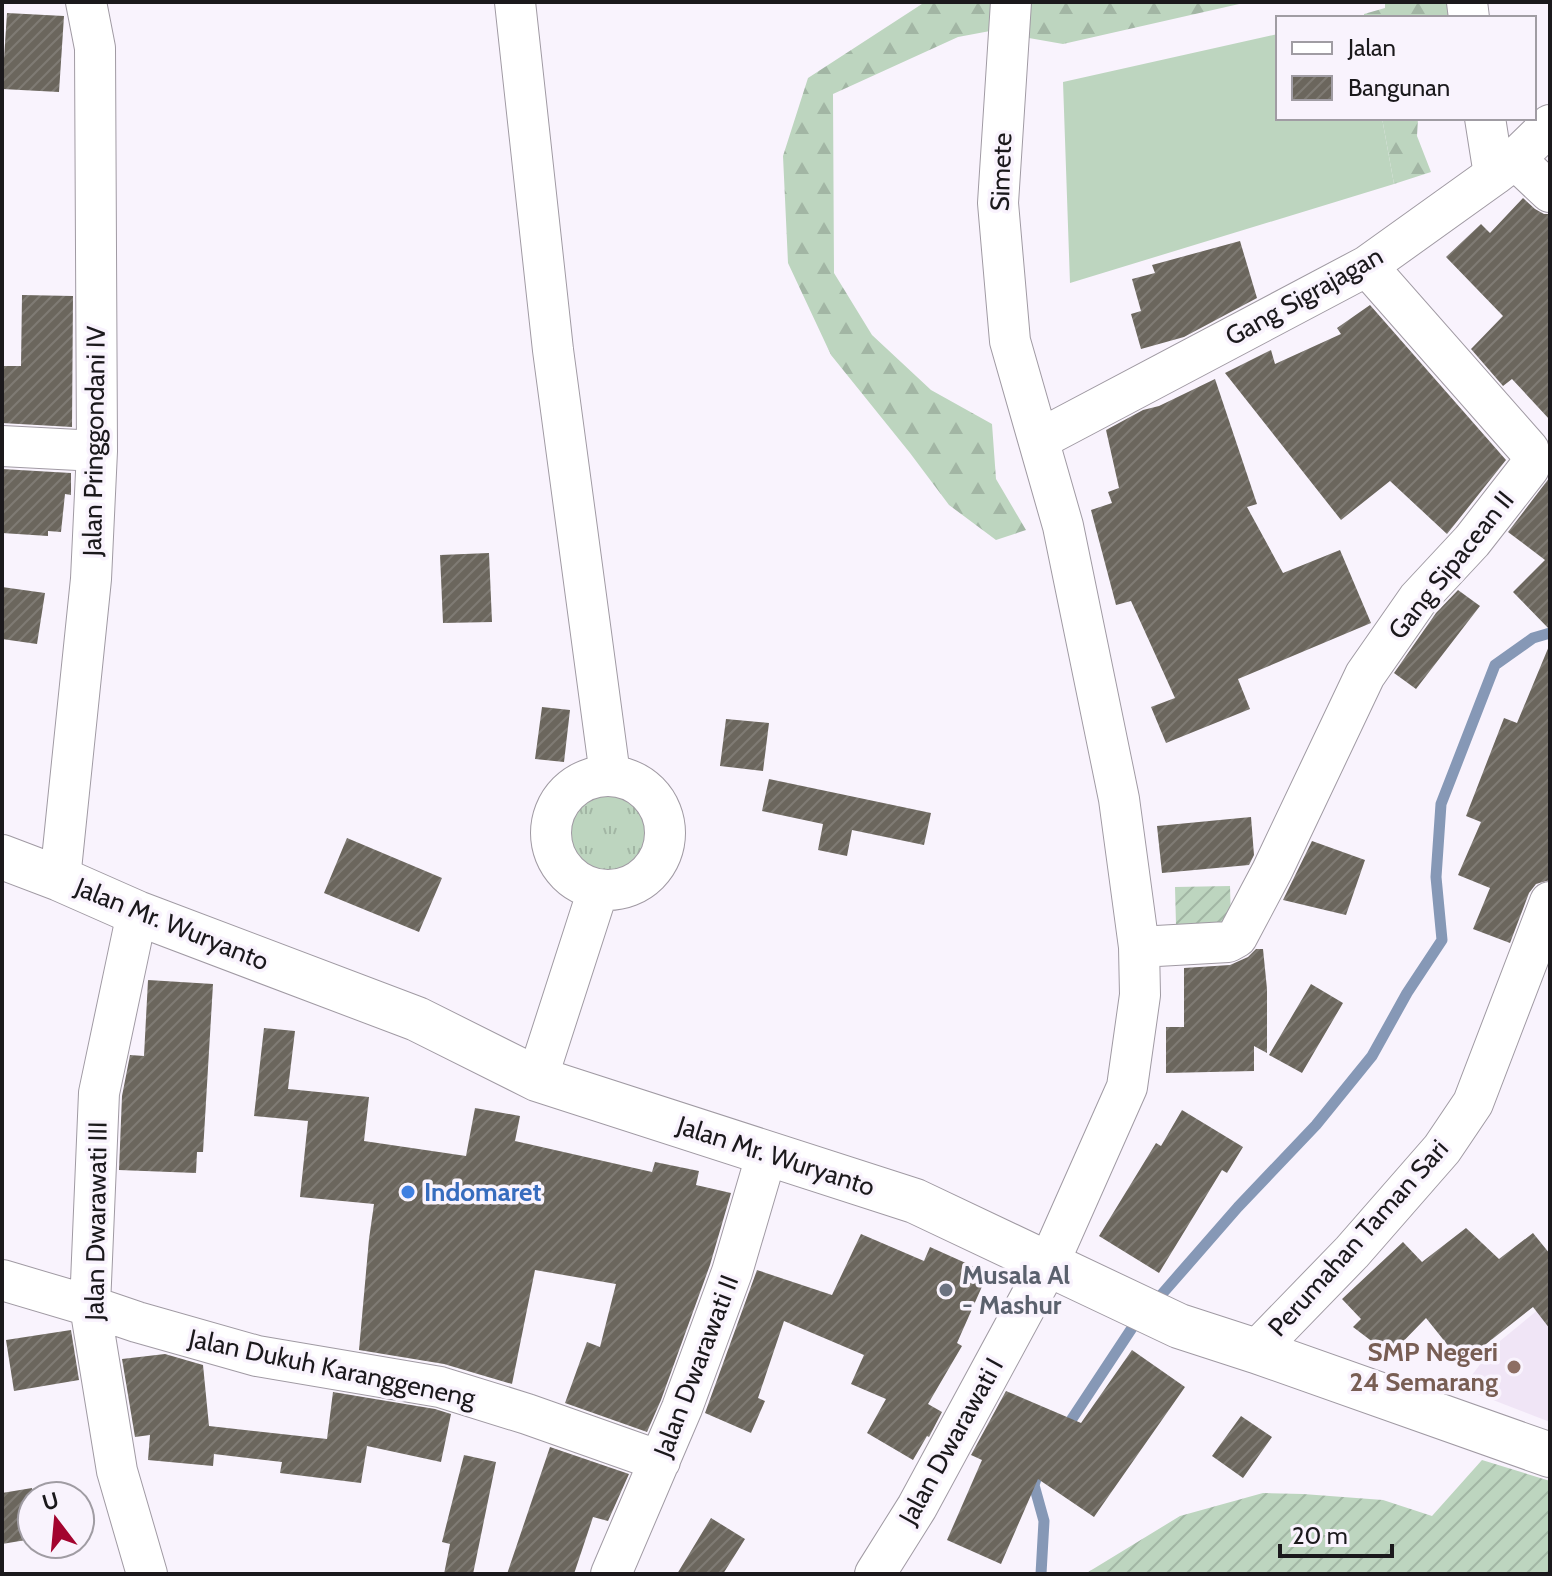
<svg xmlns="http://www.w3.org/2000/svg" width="1552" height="1576" font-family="Cabin,sans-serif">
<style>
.built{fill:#f0e5f6}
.grass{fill:url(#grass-tufts)}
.forest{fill:url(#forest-firs)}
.garden{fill:url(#garden-furrows)}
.pitch{fill:#bdd5bf}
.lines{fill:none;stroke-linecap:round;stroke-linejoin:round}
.stream{stroke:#8698b6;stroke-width:11}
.building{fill:url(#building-hatch)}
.street-casing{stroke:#a09aa3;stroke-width:42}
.primary-casing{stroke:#a09aa3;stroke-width:46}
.street{stroke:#fff;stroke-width:40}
.primary{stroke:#fff;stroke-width:44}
.shop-dot{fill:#3f7fe0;stroke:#f9f3fd;stroke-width:3}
.worship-dot{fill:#6b7280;stroke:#f9f3fd;stroke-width:3}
.education-dot{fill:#8d6e63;stroke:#f9f3fd;stroke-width:3}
.labels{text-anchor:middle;stroke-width:7;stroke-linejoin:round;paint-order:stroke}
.street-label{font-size:26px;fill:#1b191c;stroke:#f9f3fd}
.shop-label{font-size:26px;font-weight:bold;fill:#366cbe;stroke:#f9f3fd;text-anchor:start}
.worship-label{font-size:26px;font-weight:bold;fill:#5b616d;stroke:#f9f3fd;text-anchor:start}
.education-label{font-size:26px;font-weight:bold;fill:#785e54;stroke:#f9f3fd;text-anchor:end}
</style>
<defs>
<pattern id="grass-tufts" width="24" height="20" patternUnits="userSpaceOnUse" patternTransform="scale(2)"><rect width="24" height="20" fill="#bdd5bf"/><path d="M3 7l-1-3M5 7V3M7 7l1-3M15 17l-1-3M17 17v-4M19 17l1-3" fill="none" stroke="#a2b6a4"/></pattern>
<pattern id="forest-firs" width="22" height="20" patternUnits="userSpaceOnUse" patternTransform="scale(2)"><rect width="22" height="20" fill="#bdd5bf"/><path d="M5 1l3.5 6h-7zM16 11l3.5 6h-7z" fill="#a2b6a4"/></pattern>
<pattern id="garden-furrows" width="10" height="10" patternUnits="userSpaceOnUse" patternTransform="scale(2)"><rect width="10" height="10" fill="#bdd5bf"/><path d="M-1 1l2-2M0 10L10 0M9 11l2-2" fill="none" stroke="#a2b6a4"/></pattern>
<pattern id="building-hatch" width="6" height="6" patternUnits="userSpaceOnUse" patternTransform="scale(2)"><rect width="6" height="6" fill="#6b665d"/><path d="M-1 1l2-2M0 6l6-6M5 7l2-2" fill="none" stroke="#7f7b74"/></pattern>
</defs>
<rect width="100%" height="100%" fill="#f9f3fd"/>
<path class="built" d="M1550 1300V1422L1462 1388 1495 1345Z"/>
<path class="grass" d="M564 832a45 45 0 1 1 90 0a45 45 0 1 1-90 0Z"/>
<path class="forest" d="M925 2H1248L1063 44 990 31 958 37 833 94 834 273 872 335 931 390 992 424 996 479 1026 530 996 540 949 505 910 453 831 355 788 263 783 156 808 78Z
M1385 2H1449L1452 18H1364V14L1385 8Z
M1382 118H1418L1417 136 1431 172 1394 184Z"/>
<path class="garden" d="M1230 886 1231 923 1176 925 1175 887Z
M1482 1460 1550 1481V1574H1085L1180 1516 1263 1493 1303 1494 1383 1500 1432 1516Z"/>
<path class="pitch" d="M1278 34V118H1382L1394 184 1070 283 1063 82Z"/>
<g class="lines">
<path class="stream" d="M1162 1294 1238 1207 1316 1125 1372 1056 1407 993 1442 940 1436 877 1441 804 1495 665 1533 638 1550 633
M1064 1431 1132 1328
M1038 1473 1034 1485 1044 1521 1041 1574"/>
</g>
<path class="building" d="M7 13 64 16 59 92 2 89Z
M1523 198 1535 209 1544 214H1550V420L1512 379 1503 386 1471 349 1503 316 1446 257 1481 224 1490 233Z
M1240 241 1257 298 1184 337 1141 349 1131 314 1141 311 1132 279 1155 273 1152 265Z
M22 295 73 296 72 427 2 423V366H21Z
M1370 305 1506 460 1447 534 1390 481 1341 520 1225 373 1271 350 1275 364 1341 334 1337 328Z
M1215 379 1257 504 1247 507 1283 573 1340 550 1371 623 1238 679 1250 709 1166 743 1151 707 1175 698 1131 601 1116 605 1091 510 1112 503 1108 492 1119 488 1106 430 1143 410 1159 406Z
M2 469 71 473V495L65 494 61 532 48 531V536L2 533Z
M1550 477V630L1513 592 1545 560 1508 532Z
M489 553 492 622 443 623 440 555Z
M2 587 45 593 37 644 2 639Z
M1458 590 1480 606 1416 689 1394 673 1436 613Z
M1549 646 1550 880 1536 884 1529 893 1510 943 1473 929 1490 888 1458 875 1481 822 1466 816 1504 718 1517 723Z
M542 707 570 710 564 762 535 759Z
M726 719 769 723 763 771 720 766Z
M769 779 931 813 924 845 852 830 847 856 818 850 823 824 762 811Z
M1251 817 1254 855 1249 865 1162 873 1157 826Z
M347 838 442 878 419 932 324 893Z
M1312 841 1365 860 1346 915 1283 900Z
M1256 949H1263L1267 989V1053L1254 1046V1071L1166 1073V1027H1184V968L1230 965 1248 957Z
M148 980 213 984 203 1152H197L196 1173 119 1170 122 1096 130 1055 144 1056Z
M1311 984 1343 1003 1302 1073 1269 1055Z
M264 1028 295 1031 288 1089 369 1097 364 1141 466 1156 475 1108 520 1116 515 1141 652 1172 655 1162 699 1171 696 1185 731 1193 710 1265 661 1400 647 1432 565 1403 587 1342 600 1347 616 1284 535 1270 512 1384 444 1364 359 1350 369 1239 374 1204 300 1197 308 1121 254 1116Z
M1182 1110 1243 1147 1227 1173 1222 1170 1159 1273 1099 1236 1156 1143 1161 1146Z
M1466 1228 1499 1259 1533 1233 1550 1254V1329L1533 1307 1462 1363 1426 1318 1390 1355 1353 1327 1361 1319 1342 1299 1403 1242 1422 1262Z
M861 1234 924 1261 930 1247 988 1273 957 1343 962 1346 928 1404 942 1412 929 1437 927 1436 913 1460 867 1433 886 1399 851 1384 864 1355 784 1321 758 1398 765 1401 751 1433 705 1413 757 1270 832 1295Z
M71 1330 79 1380 14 1391 6 1340Z
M1132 1350 1185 1387 1094 1517 1038 1479 1001 1564 947 1540 982 1460 971 1455 1006 1391 1081 1423Z
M165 1354 203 1365 209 1426 327 1439 333 1392 435 1409 451 1414 441 1462 367 1446 361 1483 280 1473 282 1462 214 1454 213 1466 148 1460 150 1435 135 1437 122 1359Z
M1241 1416 1272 1437 1243 1478 1212 1456Z
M550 1447 629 1474 608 1521 593 1517 574 1574H507Z
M464 1455 496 1462 473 1574H444L450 1544 442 1542Z
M32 1488V1539L2 1544V1493Z
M711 1518 745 1539 723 1574H677Z"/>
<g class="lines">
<defs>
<path id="street" d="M515 2 553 350 610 775
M1467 2 1469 18
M1485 118 1494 175
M1515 159 1550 192
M1040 439 1367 266 1494 175 1515 159 1550 125
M2 446 97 451
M551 833a57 57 0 1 1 114 0a57 57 0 1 1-114 0Z
M60 879 91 579 97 451 95 48 86 2
M137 913 99 1093 90 1306 117 1471 147 1574
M1139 947 1228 942 1237 937 1272 871 1365 675 1418 599 1472 541 1529 468 1531 462 1529 450 1367 266
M537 1079 598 890
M2 1280 90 1306 137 1322 257 1356 440 1387 527 1414 660 1461
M1256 1351 1352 1252 1442 1149 1473 1103 1550 902
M611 1574 682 1408 732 1272 767 1153
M875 1574 917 1507 1048 1265 1127 1087 1140 995 1139 947 1119 799 1063 526 1010 341 998 203 1011 2"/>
<path id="primary" d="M2 857 60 879 137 913 417 1019 537 1079 915 1201 1179 1326 1256 1351 1550 1455"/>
</defs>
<use href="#street" class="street-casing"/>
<use href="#primary" class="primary-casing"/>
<use href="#street" class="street"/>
<use href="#primary" class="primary"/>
</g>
<circle class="shop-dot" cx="408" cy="1192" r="8"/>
<circle class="worship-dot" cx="946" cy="1290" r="8"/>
<circle class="education-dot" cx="1514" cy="1367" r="8"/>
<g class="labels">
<g class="street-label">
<text transform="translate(1001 172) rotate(-88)" y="9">Simete</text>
<text transform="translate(1304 296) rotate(-29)" y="9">Gang Sigrajagan</text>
<text transform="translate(94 441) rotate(-89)" y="9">Jalan Pringgondani IV</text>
<text transform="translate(1451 565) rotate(-51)" y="9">Gang Sipacean II</text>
<text transform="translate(172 924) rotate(22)" y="9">Jalan Mr. Wuryanto</text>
<text transform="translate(776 1156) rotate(18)" y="9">Jalan Mr. Wuryanto</text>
<text transform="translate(96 1221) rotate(-89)" y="9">Jalan Dwarawati III</text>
<text transform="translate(1358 1238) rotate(-48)" y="9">Perumahan Taman Sari</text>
<text transform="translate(696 1366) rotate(-69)" y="9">Jalan Dwarawati II</text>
<text transform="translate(332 1368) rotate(12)" y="9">Jalan Dukuh Karanggeneng</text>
<text transform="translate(951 1441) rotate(-61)" y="9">Jalan Dwarawati I</text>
</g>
<g class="shop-label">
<text x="424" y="1201">Indomaret</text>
</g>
<g class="worship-label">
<text x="962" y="1284">Musala Al<tspan x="962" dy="30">- Mashur</tspan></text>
</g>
<g class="education-label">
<text x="1498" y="1361">SMP Negeri<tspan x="1498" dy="30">24 Semarang</tspan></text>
</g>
</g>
<rect width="1552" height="1576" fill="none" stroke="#1b191c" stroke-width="8"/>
<rect x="1276" y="16" width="260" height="104" fill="#f9f3fd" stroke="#a09ca3" stroke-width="2"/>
<rect x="1292" y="42" width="40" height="12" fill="#ffffff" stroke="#a09ca3" stroke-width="2"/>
<text x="1348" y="56" font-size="24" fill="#1b191c">Jalan</text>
<rect x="1292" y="76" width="40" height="24" fill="url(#building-hatch)" stroke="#a09ca3" stroke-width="2"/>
<text x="1348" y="96" font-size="24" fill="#1b191c">Bangunan</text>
<g transform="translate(56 1520) rotate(344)"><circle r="38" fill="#f9f3fd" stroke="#a09ca3" stroke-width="2"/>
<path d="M0-6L14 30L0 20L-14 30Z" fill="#a3042f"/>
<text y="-12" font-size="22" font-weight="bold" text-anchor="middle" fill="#1b191c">U</text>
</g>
<path d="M1280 1544v12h112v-12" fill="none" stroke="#1b191c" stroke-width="4"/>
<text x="1292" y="1544" font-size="24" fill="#1b191c" stroke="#f9f3fd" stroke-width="6" paint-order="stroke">20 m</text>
</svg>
